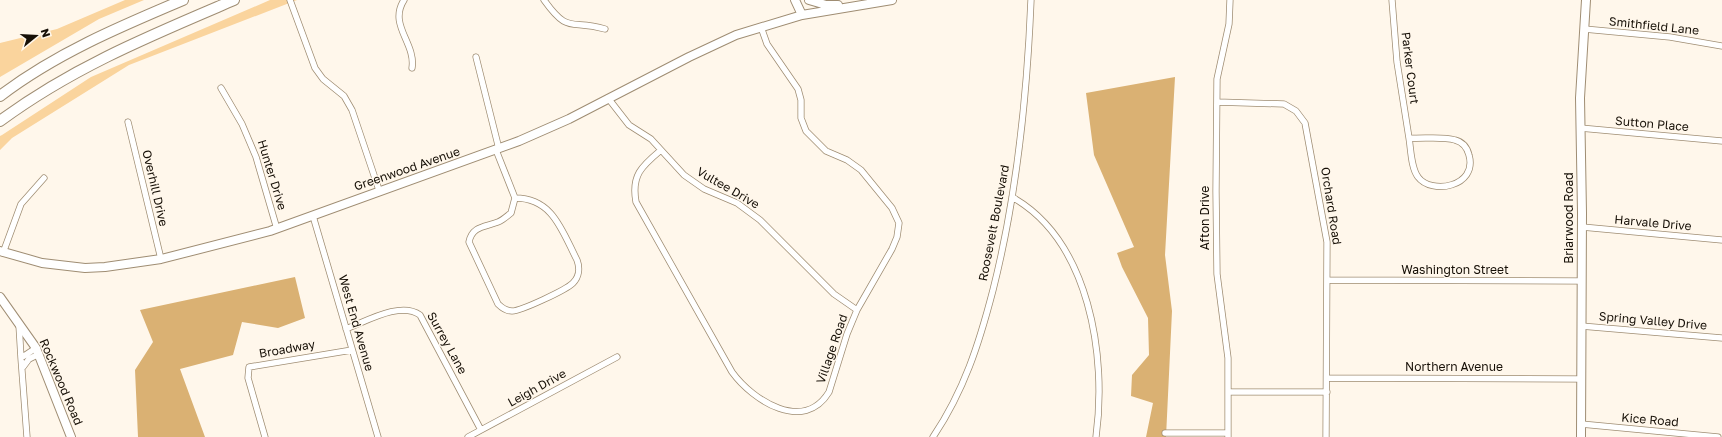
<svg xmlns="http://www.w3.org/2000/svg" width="1722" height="437" font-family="'Golos Text',sans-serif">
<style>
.green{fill:#fad49d}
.forest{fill:#dab173}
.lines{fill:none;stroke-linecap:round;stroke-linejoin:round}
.street-casing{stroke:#9f8d73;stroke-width:7}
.secondary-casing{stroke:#9f8d73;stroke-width:10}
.highway-casing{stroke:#9f8d73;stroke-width:12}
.street{stroke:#fff;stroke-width:5.5}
.secondary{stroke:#fff;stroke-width:8}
.highway{stroke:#fff;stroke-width:10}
.labels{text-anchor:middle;stroke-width:3;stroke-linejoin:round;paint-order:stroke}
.street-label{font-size:12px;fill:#160f06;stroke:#fff7eb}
</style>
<rect width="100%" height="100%" fill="#fff7eb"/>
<path class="green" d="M125 0H144L99 19 0 77V43L57 29Z
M270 0H297L129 65 12 138 0 150V136L2 135 91 77Z"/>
<path class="forest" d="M1175 77 1165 255 1172 311 1166 437H1146L1153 403 1131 396 1132 375 1149 355 1148 318 1122 267 1117 253 1134 247 1094 155 1086 93Z
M295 277 305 318 278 328 242 322 233 355 180 369 205 437H138L135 370 153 342 140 310Z"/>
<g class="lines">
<defs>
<path id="street" d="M290 0 315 68 323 79 344 96 352 110 379 190
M404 0C388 25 416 43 412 68
M544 0C569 35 570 19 605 29
M1392 0 1397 62 1409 138
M1584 29 1670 37 1722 46
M476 57 499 149
M221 88 242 124 256 157 277 229
M608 98 629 125 651 139 684 175 704 189 737 203 760 220 834 294 857 310
M1217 102 1284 104 1296 111 1305 123 1327 242 1326 437
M128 122 161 259
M1580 128 1722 141
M1409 138C1423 139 1442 136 1455 140 1463 142 1467 147 1469 155 1478 187 1431 195 1418 177 1411 168 1411 150 1409 138Z
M496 150 515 198
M661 150C642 166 631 175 636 202L732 372C753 401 804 433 829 392L847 334 857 310 892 249 897 237 899 223 892 208 861 170 847 160 826 151 806 131 801 118V100L798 89 767 44 761 27
M1012 197C1090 241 1107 357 1096 437
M515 198C553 198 562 231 577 260 580 268 579 277 573 283 566 290 521 311 512 311 506 311 502 308 498 304L469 242C472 226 485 227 498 222 503 220 507 216 511 213Z
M313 216 378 437
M1582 227 1722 240
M3 253 21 204 44 178
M1327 280 1582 281
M19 325 21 358
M1581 326 1722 338
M346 329C367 321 401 301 420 315L481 430
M23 367 29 359 39 354
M1327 378 1581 379
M1229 392H1327
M1581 424 1718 437
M1165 433H1228
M27 437 21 358 36 348
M265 437 248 378 249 367 352 350
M468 437 617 357
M933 437C964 391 979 344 993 290 1017 195 1027 98 1031 0
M1228 437V358L1217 274 1216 191 1217 79 1229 24 1230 0"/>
<path id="secondary" d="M795 0 802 15
M809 0 826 5H838
M0 251 42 263 85 268 105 267 161 259 270 231 519 141 569 119 689 57 736 35 802 15 892 0
M0 297 36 348 71 437
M1581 437 1582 213 1580 98 1586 0"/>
<path id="highway" d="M0 96C55 54 119 27 183 0
M0 121C73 67 152 35 234 0"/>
</defs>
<use href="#street" class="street-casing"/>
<use href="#secondary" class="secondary-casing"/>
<use href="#highway" class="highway-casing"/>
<use href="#street" class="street"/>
<use href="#secondary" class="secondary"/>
<use href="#highway" class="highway"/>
</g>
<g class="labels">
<g class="street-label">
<text transform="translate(1654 26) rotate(6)" y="4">Smithfield Lane</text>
<text transform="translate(1410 68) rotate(83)" y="4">Parker Court</text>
<text transform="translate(1652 124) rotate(5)" y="4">Sutton Place</text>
<text transform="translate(407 169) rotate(-19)" y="4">Greenwood Avenue</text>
<text transform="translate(272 175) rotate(73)" y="4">Hunter Drive</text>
<text transform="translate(155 188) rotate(77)" y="4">Overhill Drive</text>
<text transform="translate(728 188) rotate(30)" y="4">Vultee Drive</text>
<text transform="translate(1331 206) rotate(81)" y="4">Orchard Road</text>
<text transform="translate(1205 218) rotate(-90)" y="4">Afton Drive</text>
<text transform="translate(1569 218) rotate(-90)" y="4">Briarwood Road</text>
<text transform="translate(994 223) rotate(-79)" y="4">Roosevelt Boulevard</text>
<text transform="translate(1653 223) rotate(5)" y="4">Harvale Drive</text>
<text x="1455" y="274">Washington Street</text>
<text transform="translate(1653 321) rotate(5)" y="4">Spring Valley Drive</text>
<text transform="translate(356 323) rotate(74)" y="4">West End Avenue</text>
<text transform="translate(447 343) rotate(61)" y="4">Surrey Lane</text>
<text transform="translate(287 349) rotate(-10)" y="4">Broadway</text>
<text transform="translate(832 349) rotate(-71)" y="4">Village Road</text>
<text x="1454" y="371">Northern Avenue</text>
<text transform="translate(61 382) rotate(67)" y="4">Rockwood Road</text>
<text transform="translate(537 388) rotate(-29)" y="4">Leigh Drive</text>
<text transform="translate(1650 420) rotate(5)" y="4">Kice Road</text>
</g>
</g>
<g transform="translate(36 36) rotate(72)" stroke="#fff7eb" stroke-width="3" paint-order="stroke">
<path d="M0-3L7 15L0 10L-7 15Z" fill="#160f06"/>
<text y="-6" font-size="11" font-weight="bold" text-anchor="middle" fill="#160f06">N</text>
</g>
</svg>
